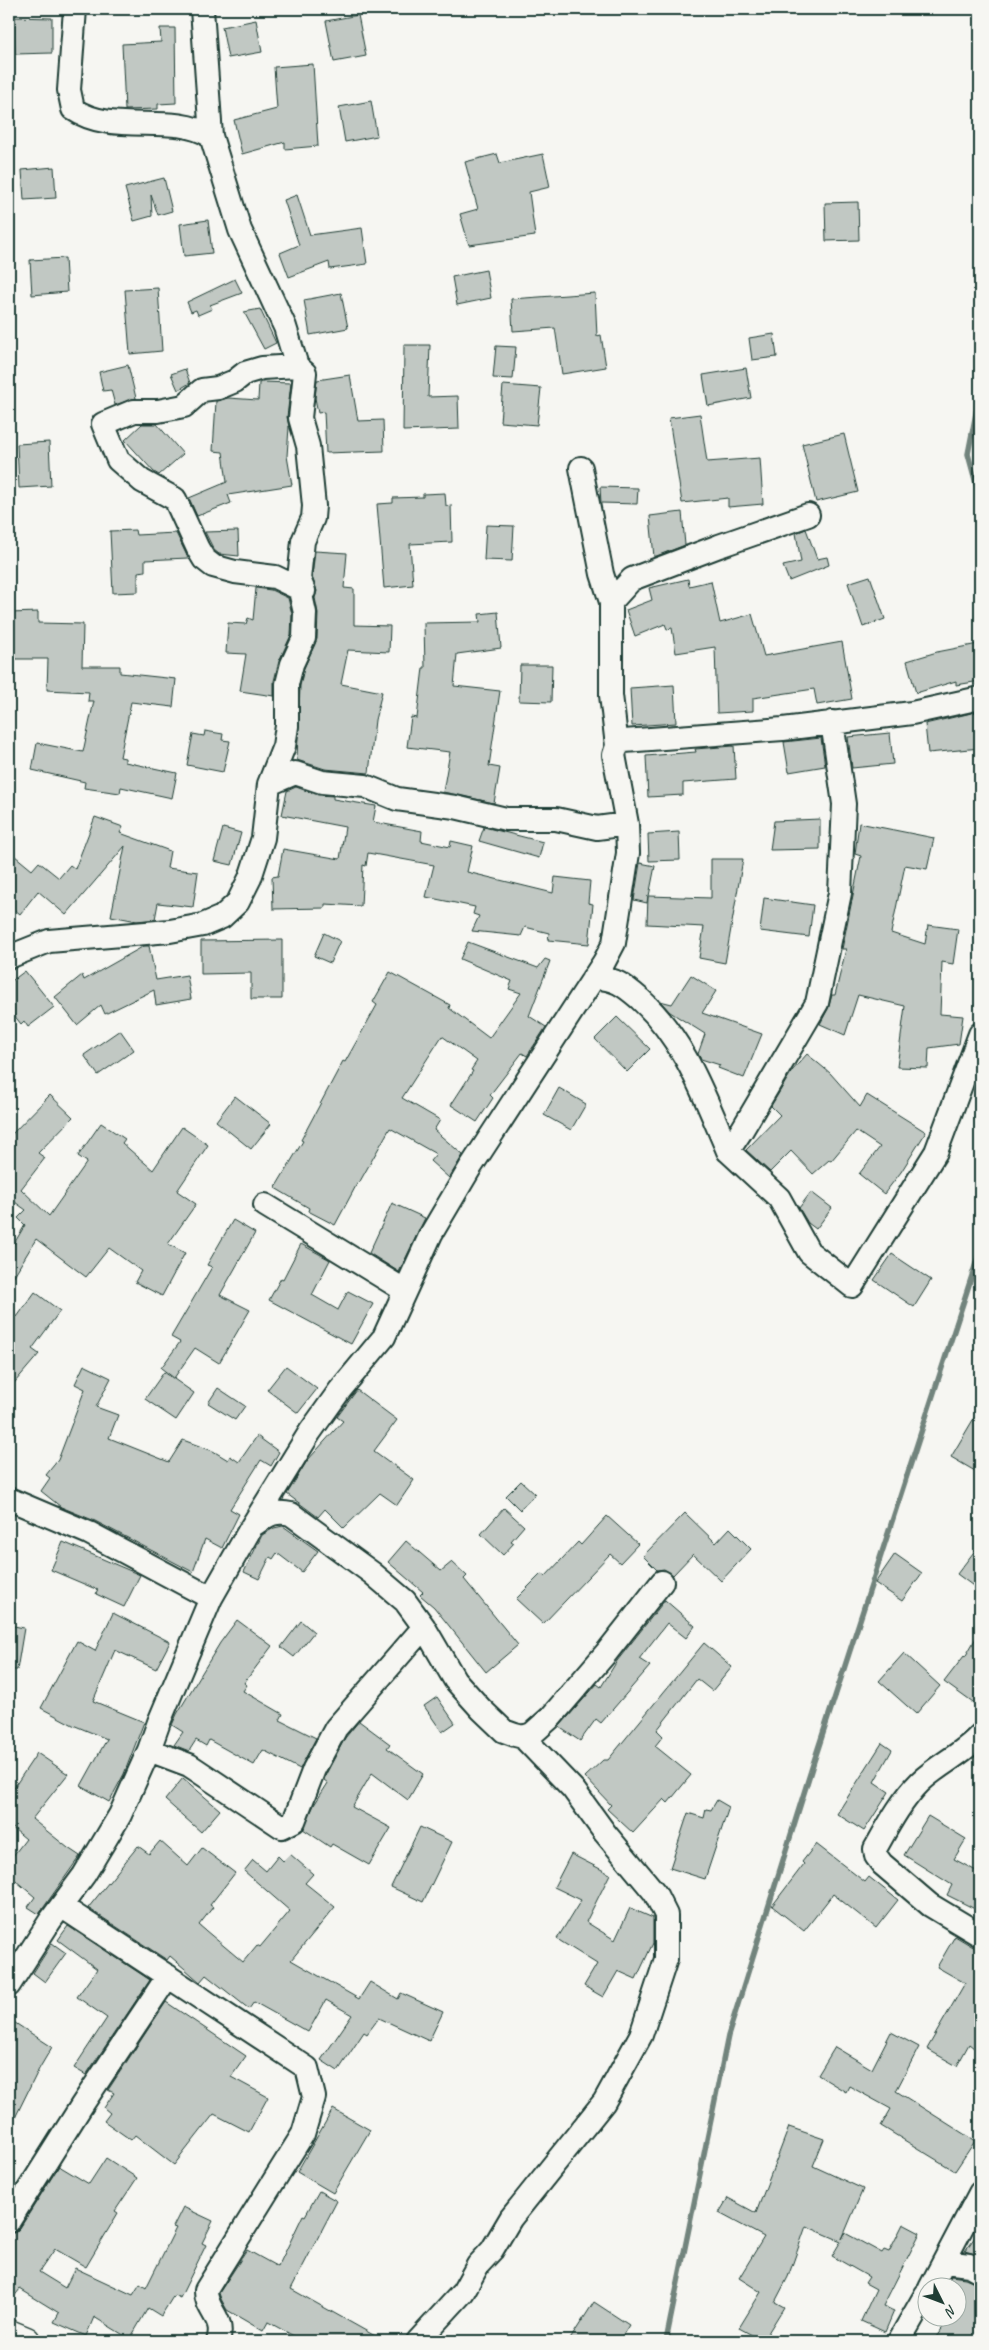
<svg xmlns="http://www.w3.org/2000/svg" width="989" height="2350" font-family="Caveat,sans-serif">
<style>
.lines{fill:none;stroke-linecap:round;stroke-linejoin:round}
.stream{stroke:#72847d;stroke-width:5.5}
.building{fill:#c1c8c3;stroke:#1f3d34}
.minor-casing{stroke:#1f3d34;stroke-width:26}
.major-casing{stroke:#1f3d34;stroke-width:31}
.minor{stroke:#f6f6f2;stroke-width:22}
.major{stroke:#f6f6f2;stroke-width:28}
</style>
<rect width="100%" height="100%" fill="#f6f6f2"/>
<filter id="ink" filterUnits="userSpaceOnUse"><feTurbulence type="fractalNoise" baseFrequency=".02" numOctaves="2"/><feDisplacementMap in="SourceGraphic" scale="10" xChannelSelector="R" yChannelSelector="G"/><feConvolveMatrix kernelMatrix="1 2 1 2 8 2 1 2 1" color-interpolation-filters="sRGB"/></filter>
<g filter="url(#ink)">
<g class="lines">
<path class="stream" d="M980 393 968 454 980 498
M666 2341 728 2036 814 1761 980 1251"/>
</g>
<path class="building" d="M358 15 366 56 334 62 326 21Z
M14 17 52 18V53L15 54Z
M256 20 262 52 228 58 222 27Z
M160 28H175L176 103 158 104V109L125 110 122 44 161 42Z
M313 64 318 146 285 149V142L242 154 234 120 277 109 274 67Z
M371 101 377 136 345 142 339 107Z
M497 154 500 163 543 154 550 187 529 192 535 236 469 245 460 214 478 209 465 162Z
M54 167 56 198 24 200 22 170Z
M164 178 172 211 158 215 151 195 152 216 134 221 125 188Z
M297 195 310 235 362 228 367 264 330 269 329 262 289 277 280 253 299 245 284 200Z
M858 202 859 240 826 241 825 203Z
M208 220 212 253 184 256 180 224Z
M65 258 67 292 32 295 30 260Z
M486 270 491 298 457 305 452 277Z
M235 279 242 293 210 305 212 309 198 315 196 310 191 312 187 302Z
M158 288 162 351 130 354 125 290Z
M341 293 348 328 310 335 304 300Z
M595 293 597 336 601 335 606 367 562 374 555 328 513 331 511 299Z
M260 309 276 343 264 349 244 312Z
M774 334 777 357 752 360 749 338Z
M404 345H430L428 397 458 396 459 429 403 431Z
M496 346 516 347 513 379 493 378Z
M128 365 136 398 115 405 111 390 103 391 99 372Z
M746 368 751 398 708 406 703 375Z
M185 369 190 383 178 390 171 374Z
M350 375 358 421 383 420 384 451 326 453 324 412 318 413 315 398 317 380Z
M261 382 291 383 287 417 289 427 287 456 292 485 228 495 231 503 197 516 189 498 227 482 223 452 213 451 216 401 228 398 258 400 259 383Z
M503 385 541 388 537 425 500 422Z
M700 414 707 462 760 458 763 504 728 507V498L682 503 669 418Z
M142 424H157L183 454 159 475 154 472 125 440Z
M844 434 858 492 816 502 802 444Z
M49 442 51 486 19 488 17 444Z
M600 487 638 488 637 504 601 503Z
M445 493 446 506 451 505 452 542 410 544 413 585 384 588 377 504 393 503V498L423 497V494Z
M682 512 685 545 654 557 650 516Z
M486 525 514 526 512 561 484 560Z
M806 529 817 559 827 557 829 565 789 581 783 566 801 562 796 533Z
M135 530 136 535 176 533 188 558 145 560V571L138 572V592L113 593 110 531Z
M238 531 239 556 219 554 214 550 205 532Z
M315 551 347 553 344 588 354 589V625L390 626 389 652 348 650 341 684 382 692 375 720 369 773 325 769 297 760 300 686 304 668 317 639 318 613 315 598 317 591 312 577Z
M870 576 885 619 863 627 848 583Z
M688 579 689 586 711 581 720 623 752 614 764 656 842 642 852 699 817 705 814 689 753 698V711L717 713 715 647 676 653 672 628 667 629 665 624 635 636 626 610 652 600 649 588Z
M256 588 271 590 288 598 292 614 291 635 279 661 274 681V696L240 691 246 654 226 653 228 623 246 624 248 618 253 620Z
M38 612V623L83 624 82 666H120V673L176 679 173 707 131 702 120 757 125 758V762L177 773 172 798 121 787 120 793 84 788 85 782 32 770 37 743 83 752 94 701H88L89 692 47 690 48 659H9V613Z
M498 612 501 648 457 654 454 686 500 691 489 766 500 768 494 803 443 792 450 752 407 747 411 717 417 718 423 668H425L424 623 480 622 479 614Z
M978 644 980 681 956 685V681L916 693 907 661 937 652Z
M520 665H552L551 702 519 701Z
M674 685 676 723 632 726 630 688Z
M980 711V748L928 753 925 724Z
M205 731 223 734 222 740 230 741 223 772 187 765 193 734 204 736Z
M890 733 893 764 852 768 848 737Z
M821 738 825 766 789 772 784 742Z
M734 746 736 779 683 783V795L648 797 646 756 696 752 695 749Z
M296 787 318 795 333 796V799L376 806 373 822 422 831 421 841 450 847 451 841 473 846 467 872 553 893 555 877 590 881 588 903 593 904 589 944 548 940 549 933 525 927 521 936 472 931 479 916 473 914 475 907 426 897 434 865 368 853 366 866 363 865 361 906 325 904V908L273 909 272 877 278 876 283 849 340 859 345 827 282 815 287 791Z
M95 817 123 827 120 833 170 851 167 868 198 872 193 907 158 903 155 919 137 921 111 916 125 846 66 915 38 891 20 914 9 905V851L32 870 39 862 59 878 70 865 75 869Z
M820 819V849L770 850 774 821Z
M859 823 934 838 927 869 905 865 891 933 925 944 928 925 958 929 953 964 942 962 940 1014 963 1016 959 1044 929 1048 928 1068 897 1067 905 1006 858 995 845 1035 820 1024 828 1009 832 995H835L846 949H842L861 856 855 854Z
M484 827 543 842 539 858 479 841Z
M223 828 241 833 232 865 214 861Z
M679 832 680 860 649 861 648 834Z
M711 859H743L725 963 699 958 704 927 647 924 648 896 647 903 634 900 640 863 655 866 649 896 711 898Z
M764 898 813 905 809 937 760 931Z
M324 933 340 941 330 963 314 956Z
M282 940V999H251V973L201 974V941Z
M468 942 538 968 545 959 550 961 529 1016 546 1027 527 1056 522 1053 490 1095 493 1098 477 1122 451 1105 473 1071 471 1070 477 1061 442 1036 402 1098 440 1120 434 1130 463 1155 449 1178 430 1161 436 1154 390 1128 359 1183 358 1182 335 1225 308 1211 309 1208 275 1188 303 1141 301 1140 343 1061 345 1062 377 1005 373 1002 390 972 450 1005 449 1008 489 1038 521 993 509 989 512 981 460 959Z
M144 946H149L156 980 187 975 191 999 156 1005 154 990 105 1014 101 1005 77 1025 55 997 82 975 84 980Z
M25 971 54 1007 28 1027 24 1021 21 1024 9 1009V983Z
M691 975 716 991 702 1013 762 1034 744 1078 718 1068 720 1065 701 1059 698 1054 705 1034 670 1012 660 1001 672 1004Z
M617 1017 650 1049 627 1072 595 1039Z
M120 1030 134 1050 98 1075 84 1055Z
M807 1054 830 1073 860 1107 867 1095 926 1132 901 1172 884 1194 859 1174 880 1147 856 1131 831 1161 829 1160 813 1174 791 1151 770 1172 746 1150 780 1115 771 1106 792 1071Z
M559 1088 586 1104 571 1130 544 1115Z
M50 1095 73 1117 38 1153 45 1158 21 1189 49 1216 87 1162 78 1156 101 1123 125 1139 122 1143 153 1170 182 1127 208 1145 177 1191 196 1204 168 1244 185 1253 162 1296 135 1282 141 1271 109 1248 86 1277 36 1239 9 1284V1252L25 1225 18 1218 26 1210 12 1200 9 1205V1137Z
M235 1096 271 1124 251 1149 216 1121Z
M811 1192 832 1208 816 1229 808 1223 799 1208Z
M392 1203 425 1218 399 1272 369 1253Z
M233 1220 255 1233 220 1295 250 1310 219 1363 195 1348 174 1378 161 1368 180 1342 171 1337 212 1267 207 1265Z
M301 1244 330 1260 312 1295 338 1310 348 1291 373 1304 351 1344 269 1300 281 1278 283 1279Z
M892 1254 931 1280 914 1307 874 1280Z
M35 1292 60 1311 32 1349 39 1354 9 1389V1310L17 1317Z
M84 1365 111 1378 96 1407 118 1415 109 1438 169 1462 183 1440 213 1451 228 1460 230 1456 239 1462 257 1436 279 1452 271 1466 261 1460 230 1509 239 1514 222 1548 205 1539 193 1572 95 1521 61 1507 41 1491 50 1478 46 1475 58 1460 85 1389 75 1384Z
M286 1366 317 1389 298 1413 267 1390Z
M164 1372 194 1393 176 1420 145 1399Z
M218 1388 245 1406 235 1420 208 1403Z
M357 1390 397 1420 374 1451 414 1480 397 1505 380 1493 344 1528 325 1509 318 1517 287 1494 307 1461 343 1421 337 1417Z
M980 1408V1463L975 1471 951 1457Z
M521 1481 535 1494 520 1510 506 1496Z
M504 1508 524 1526 511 1541 514 1543 503 1555 481 1534Z
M685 1513 716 1543 730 1528 751 1549 721 1581 693 1554 673 1575 664 1569 657 1570 643 1556Z
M607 1516 638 1544 620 1563 610 1554 543 1624 516 1599 542 1573 545 1577 578 1542 581 1545Z
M283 1526 318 1551 302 1572 277 1553 273 1559 270 1557 259 1579 244 1572 262 1535 274 1528Z
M406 1541 441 1571 452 1562 467 1576 464 1579 518 1645 486 1672 434 1607 420 1595 423 1592 388 1562Z
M63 1542 140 1575 124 1607 96 1594 98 1590 51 1570Z
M980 1544V1591L957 1574Z
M895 1554 922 1573 902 1601 875 1583Z
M665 1600 695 1626 686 1638 667 1623 639 1659 650 1666 601 1723 596 1719 580 1741 559 1727 597 1684 601 1687 617 1661Z
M113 1613 170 1642 156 1669 115 1650 93 1701 144 1722 124 1774 109 1802 81 1786 107 1739 73 1725 41 1708 77 1641 95 1651Z
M237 1620 272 1646 244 1683 247 1685 243 1691 283 1714 280 1720 316 1738 300 1769 263 1750 254 1765 209 1740 206 1746 196 1740 189 1751 174 1745 183 1732 172 1725 177 1714 220 1643Z
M301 1621 314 1632 294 1657 281 1647Z
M9 1625 24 1628 17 1670H9Z
M980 1631V1708L944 1682 964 1656 965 1657Z
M704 1643 732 1667 712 1691 697 1679 657 1730 663 1736 655 1746 691 1775 668 1803 664 1799 633 1833 607 1809 611 1805 585 1777 603 1760H608Z
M904 1653 940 1686 916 1714 879 1681Z
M437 1697 455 1723 442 1732 424 1706Z
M359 1721 390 1744 387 1748 423 1774 408 1800 372 1773 352 1807 391 1828 369 1865 332 1844 330 1847 303 1829 314 1805 328 1783 324 1780 326 1774 345 1738Z
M882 1743 892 1750 874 1782 889 1792 864 1831 837 1814Z
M37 1753 68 1774 32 1819 68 1848 80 1856 39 1914 28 1907 35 1897 9 1875V1861L26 1839 9 1825V1795Z
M183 1778 220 1810 201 1832 165 1800Z
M717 1800 729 1807 705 1879 670 1868 688 1813 704 1818 706 1809 711 1810Z
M928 1816 966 1839 954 1859 980 1873V1899L975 1909 947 1895 952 1885 904 1855Z
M420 1827 452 1842 423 1902 391 1887Z
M160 1841 188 1866 202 1848 235 1873 210 1905 213 1907 199 1925 243 1962 257 1945 260 1947 290 1911 244 1871 253 1860 266 1871 278 1856 283 1861 290 1854 313 1874 305 1883 335 1907 291 1960 359 1999 370 1982 398 1999 401 1993 443 2012 429 2041 379 2018 367 2034 364 2032 338 2071 321 2060 352 2015 326 2000 308 2032 254 2002 249 2009 206 1975 200 1982 170 1956 167 1960 88 1908 138 1846 149 1854Z
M816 1844 865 1882 869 1877 898 1900 876 1928 833 1894 804 1931 772 1906 804 1864 802 1862Z
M571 1854 610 1874 586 1922 615 1940 630 1908 653 1918V1943L636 1979 618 1971 603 1997 584 1986 597 1964 557 1939 581 1900 554 1887Z
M68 1926 150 1980 86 2075 74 2068 107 2018 77 1997 97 1969 58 1940Z
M955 1936 980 1951V2053L969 2044 957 2066 927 2049 965 1983 937 1967Z
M52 1943 66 1953 45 1982 33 1973Z
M166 2002 246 2056 231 2077 268 2097 249 2132 214 2114 174 2165 135 2135 131 2140 104 2121 110 2113 104 2108 114 2093 108 2090Z
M9 2019 52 2047 39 2069 9 2130Z
M891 2032 919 2047 896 2091 975 2141 955 2171 881 2126 891 2109 849 2086 846 2092 818 2075 835 2047 872 2069Z
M333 2109 370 2130 333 2193 297 2172Z
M789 2127 824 2139 813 2166 863 2189 842 2239 845 2233 882 2253 884 2250 889 2252 903 2224 920 2233 883 2306 894 2311 885 2332 861 2321 876 2289 865 2283 869 2277 832 2256 841 2241 806 2226 788 2277 775 2302 784 2307 763 2341 739 2328 761 2292 739 2278 764 2237 719 2213 728 2198 756 2213Z
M106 2158 137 2178 115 2211 118 2213 86 2267 55 2249 39 2272 65 2288 75 2268 133 2295 140 2284 146 2288 176 2228 173 2227 183 2207 213 2221 202 2243 206 2245 180 2298 174 2295 161 2316 148 2308 130 2339 94 2317 86 2336 54 2322 59 2313 20 2289 9 2303V2234L16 2232 20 2228 59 2166 89 2184Z
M319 2191 337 2201 291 2289 384 2341H303L268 2322 263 2331 227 2310 221 2299 219 2293 247 2250 278 2267 303 2215 305 2216Z
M980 2230V2256L965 2251Z
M951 2276 965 2278 980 2284V2341H933L950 2318H956V2288H945Z
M594 2302 629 2325 619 2341H569Z"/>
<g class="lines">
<defs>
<path id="minor" d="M75 9 69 90 73 109C114 137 171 111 211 136L240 230 285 327 297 366
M202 9 211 136
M611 602 632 579 719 546 808 515
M617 746 624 741 783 729 912 713 980 698
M269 784 295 773 322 782 365 786 397 799 455 807 506 819H556L597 828 627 824
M9 957 49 941 170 931 203 925 222 917 238 902 250 878 263 838 269 784 284 746 287 726V684L292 664 304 638 305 613 301 595 304 591 299 579 303 541 313 518 314 506 308 446 300 418 305 373 297 366 262 368 245 373 235 381 218 388 202 390 184 406 158 411H134L103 424 118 460 142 481 175 499 198 549 204 559 213 566 235 572 275 577 304 591
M593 978C614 977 625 986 640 999 685 1040 704 1096 728 1151L742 1130 817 1003 840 893 844 804 832 722
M728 1151 779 1198 809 1252 852 1286 936 1152 980 1034
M265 1205 404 1290
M9 1499 89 1533 211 1598
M255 1524C268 1515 275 1510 291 1514L372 1573 405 1601 424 1627 455 1680 481 1709 504 1731 515 1735 523 1737 532 1734 551 1717 607 1652 662 1582
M980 1735C963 1754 939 1764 920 1782 901 1801 888 1826 875 1849L876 1856 882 1864 930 1905 980 1935
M149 1750 189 1765 282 1827 294 1821 314 1769 336 1728 424 1627
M61 1906 307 2068 314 2097 303 2134 206 2290C205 2311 226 2318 218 2341
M9 1985 50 1921 84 1875 120 1815 149 1750 159 1722 211 1598 252 1526 310 1432 340 1390 384 1337 431 1234 470 1168 604 962 614 943 628 853 627 824 614 755 617 746 611 695V602L602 574 581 468
M9 2221 82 2105 168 1976
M945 2262 969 2265 980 2271
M930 2288 980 2193
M418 2341 463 2292 478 2265 492 2250 511 2218 604 2102 641 2035 666 1959V1915L655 1893 605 1833 573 1789 523 1737
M899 2341 926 2294"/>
<path id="major" d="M9 2334 26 2341"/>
</defs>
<use href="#minor" class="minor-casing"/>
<use href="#major" class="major-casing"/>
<use href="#minor" class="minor"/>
<use href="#major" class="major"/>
</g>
</g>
<rect width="989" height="2350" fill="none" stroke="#f6f6f2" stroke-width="30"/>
<rect x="15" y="15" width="959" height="2320" fill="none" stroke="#1f3d34" stroke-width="2" filter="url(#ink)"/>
<g transform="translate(942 2302) rotate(132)"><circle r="24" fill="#f6f6f2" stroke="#a0aca6"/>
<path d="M0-4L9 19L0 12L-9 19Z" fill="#1f3d34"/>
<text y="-8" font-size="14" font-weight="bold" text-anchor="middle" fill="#1f3d34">N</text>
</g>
</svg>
